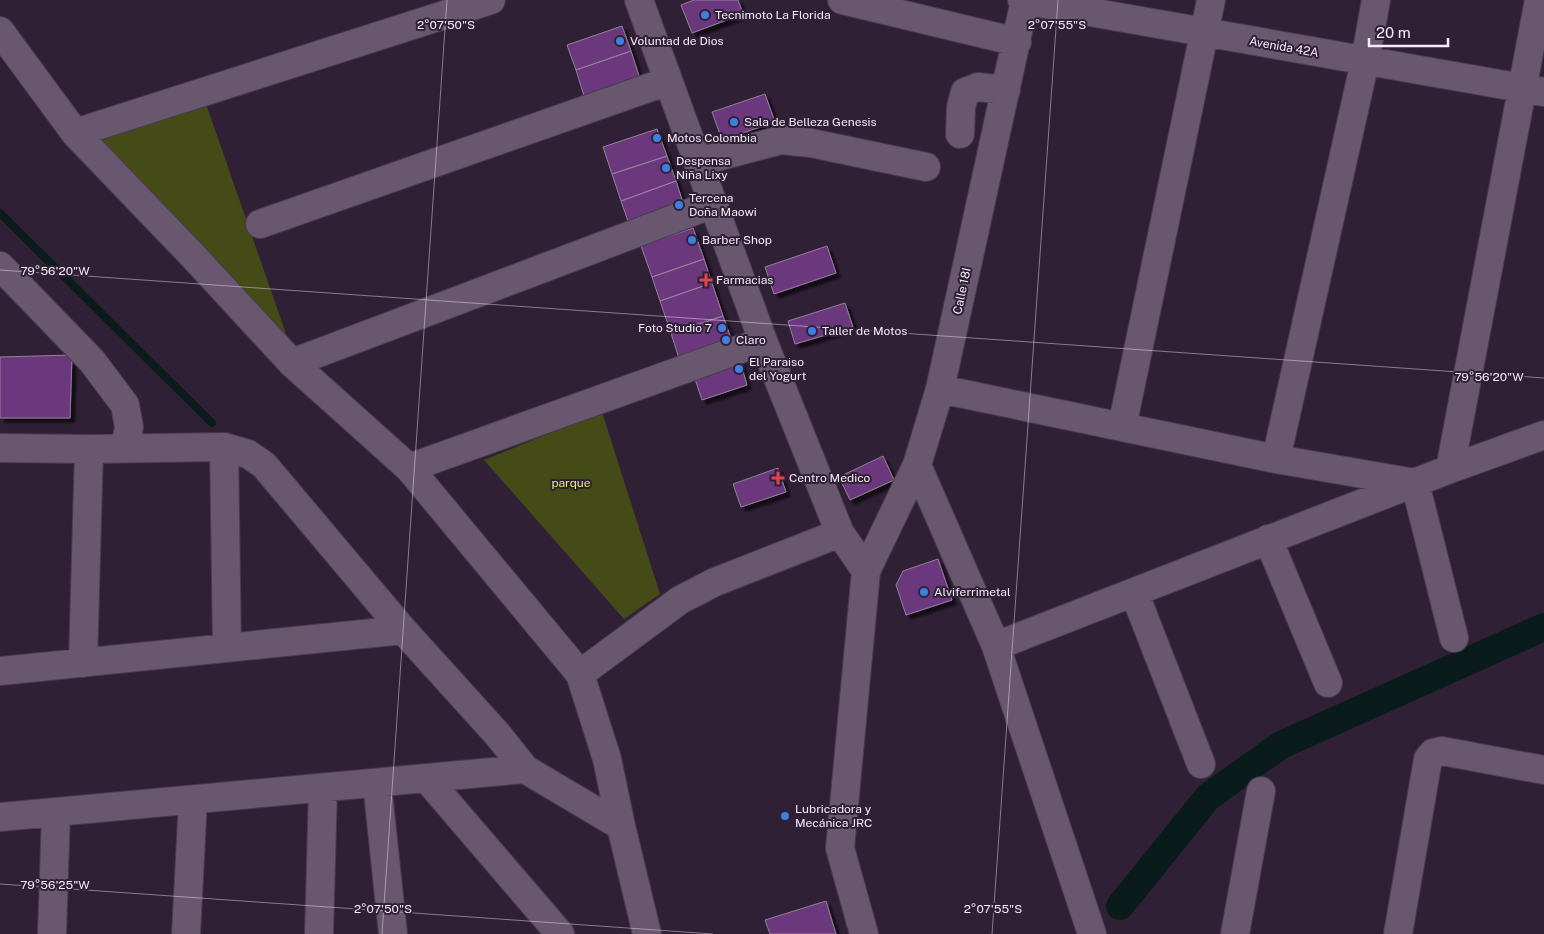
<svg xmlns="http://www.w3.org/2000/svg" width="1544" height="934" font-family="'Public Sans',sans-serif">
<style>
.green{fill:#454b17}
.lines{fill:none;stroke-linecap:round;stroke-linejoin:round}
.stream{stroke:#091b1b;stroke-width:8}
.canal{stroke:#091b1b;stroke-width:28}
.building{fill:#6c387d;stroke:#927f99;filter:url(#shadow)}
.minor-casing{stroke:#493b4d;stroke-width:30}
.minor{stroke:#695770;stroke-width:28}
.ticks{fill:none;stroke:#f6ebf9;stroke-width:1;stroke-opacity:0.45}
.shop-dot{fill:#3f7fe0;stroke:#302036;stroke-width:2}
.health-dot{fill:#e0444e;stroke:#302036;stroke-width:2}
.labels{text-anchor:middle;stroke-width:4;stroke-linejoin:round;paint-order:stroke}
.poi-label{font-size:12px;fill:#f6ebf9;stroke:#302036;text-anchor:start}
.street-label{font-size:12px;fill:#f6ebf9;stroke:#302036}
.park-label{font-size:12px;fill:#deef71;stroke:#302036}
.ticks-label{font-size:12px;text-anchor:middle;fill:#f6ebf9;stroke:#302036;stroke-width:4;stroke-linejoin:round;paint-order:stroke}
</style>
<defs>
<filter id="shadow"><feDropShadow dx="4.5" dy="4.5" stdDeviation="1" flood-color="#0009"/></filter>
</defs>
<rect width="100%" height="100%" fill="#302036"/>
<path class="green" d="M205 101 294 357 91 137Z
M602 412 660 594 624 619 484 460Z"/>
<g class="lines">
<path class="stream" d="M0 213 212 423"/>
<path class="canal" d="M1120 906 1208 797 1281 745 1544 627"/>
</g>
<path class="building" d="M694 0H738L743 14 692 33 681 5Z
M622 26 631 51 576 70 567 45Z
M631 51 640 79 585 99 576 70Z
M765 94 775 122 722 140 712 112Z
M657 129 667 156 612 174 603 147Z
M667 156 676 181 621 201 612 174Z
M676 181 685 209 630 227 621 201Z
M693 228 704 259 652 277 641 246Z
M827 246 836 273 774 294 765 267Z
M704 259 712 283 660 301 652 277Z
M712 283 723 316 671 333 660 301Z
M845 303 853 327 795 344 788 321Z
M723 316 733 344 680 362 671 333Z
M72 355 70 418H0V357Z
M740 361 747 385 702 400 694 376Z
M883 456 894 480 850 500 839 477Z
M778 468 786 492 741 507 733 484Z
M938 559 952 600 906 615 896 585 903 571Z
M826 901 836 934H770L765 920Z"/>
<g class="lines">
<defs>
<path id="minor" d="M639 0 763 341 840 533 866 571 840 848 864 934
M842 0 1017 42
M1022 0 1544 92
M0 31 75 133 194 257 292 363 409 468 580 674 607 759 621 826
M75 133 491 0
M960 134 961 107 965 92 978 87 1006 90
M698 162 781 140 811 143 926 167
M260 224 668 81
M0 266 92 361 125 405 129 427 125 448
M292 363 713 204
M940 389 1276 459 1415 483 1454 638
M1122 427 1211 0
M224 447 227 648
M0 448 89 449 224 447 248 454 264 465 403 630 498 735 525 769 621 826 647 934
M1276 459 1365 61 1376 0
M917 465 996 646 1092 934
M409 468 763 341
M1450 469 1539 0
M1268 539 1328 683
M866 571 917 465 940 389 1025 0
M1134 592 1201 764
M996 646 1450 469 1544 435
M83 663 89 449
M0 671 403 630
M580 674 680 600 715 582 840 533
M427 779 560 934
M377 783 393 934
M0 817 525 769
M52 934 56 812
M186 934 193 800
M319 934 323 788
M1235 934 1261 791
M1398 934 1428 759 1433 753 1442 751 1544 770"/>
</defs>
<use href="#minor" class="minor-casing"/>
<use href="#minor" class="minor"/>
</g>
<path class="ticks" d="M0 270 1544 378M0 884 713 934M382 934 447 0M992 934 1058 0"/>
<g class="shop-dot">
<circle cx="705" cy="15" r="5"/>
<circle cx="620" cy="41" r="5"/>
<circle cx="734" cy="122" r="5"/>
<circle cx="657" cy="138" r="5"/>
<circle cx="666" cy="168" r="5"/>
<circle cx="679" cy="205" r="5"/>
<circle cx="692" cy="240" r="5"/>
<circle cx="722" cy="328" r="5"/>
<circle cx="812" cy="331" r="5"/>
<circle cx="726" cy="340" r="5"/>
<circle cx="739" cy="369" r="5"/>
<circle cx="924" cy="592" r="5"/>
<circle cx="785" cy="816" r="5"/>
</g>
<g class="health-dot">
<path d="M703.5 272.5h5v5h5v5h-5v5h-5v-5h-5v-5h5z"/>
<path d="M775.5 470.5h5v5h5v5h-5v5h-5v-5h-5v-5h5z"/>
</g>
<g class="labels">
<g class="poi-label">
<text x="715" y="19">Tecnimoto La Florida</text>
<text x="630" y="45">Voluntad de Dios</text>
<text x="744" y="126">Sala de Belleza Genesis</text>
<text x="667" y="142">Motos Colombia</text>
<text x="676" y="165">Despensa<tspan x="676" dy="14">Niña Lixy</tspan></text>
<text x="689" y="202">Tercena<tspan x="689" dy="14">Doña Maowi</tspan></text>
<text x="702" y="244">Barber Shop</text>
<text x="716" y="284">Farmacias</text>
<text x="712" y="332" text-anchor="end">Foto Studio 7</text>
<text x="822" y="335">Taller de Motos</text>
<text x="736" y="344">Claro</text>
<text x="749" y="366">El Paraiso<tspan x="749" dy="14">del Yogurt</tspan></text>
<text x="789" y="482">Centro Medico</text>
<text x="934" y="596">Alviferrimetal</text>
<text x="795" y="813">Lubricadora y<tspan x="795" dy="14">Mecánica JRC</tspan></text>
</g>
<g class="street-label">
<text transform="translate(1284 47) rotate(10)" y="4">Avenida 42A</text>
<text transform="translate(962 291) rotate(-78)" y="4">Calle 18I</text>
</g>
<g class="park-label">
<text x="571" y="487">parque</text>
</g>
</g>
<g class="ticks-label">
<text x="446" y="29">2°07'50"S</text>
<text x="1057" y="29">2°07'55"S</text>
<text x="55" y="275">79°56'20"W</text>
<text x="1489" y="381">79°56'20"W</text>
<text x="55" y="889">79°56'25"W</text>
<text x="383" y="913">2°07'50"S</text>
<text x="993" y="913">2°07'55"S</text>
</g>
<path d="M1369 38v8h79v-8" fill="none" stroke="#f6ebf9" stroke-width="2.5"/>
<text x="1376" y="38" font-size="15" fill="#f6ebf9" stroke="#302036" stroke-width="4" paint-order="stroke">20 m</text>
</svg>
